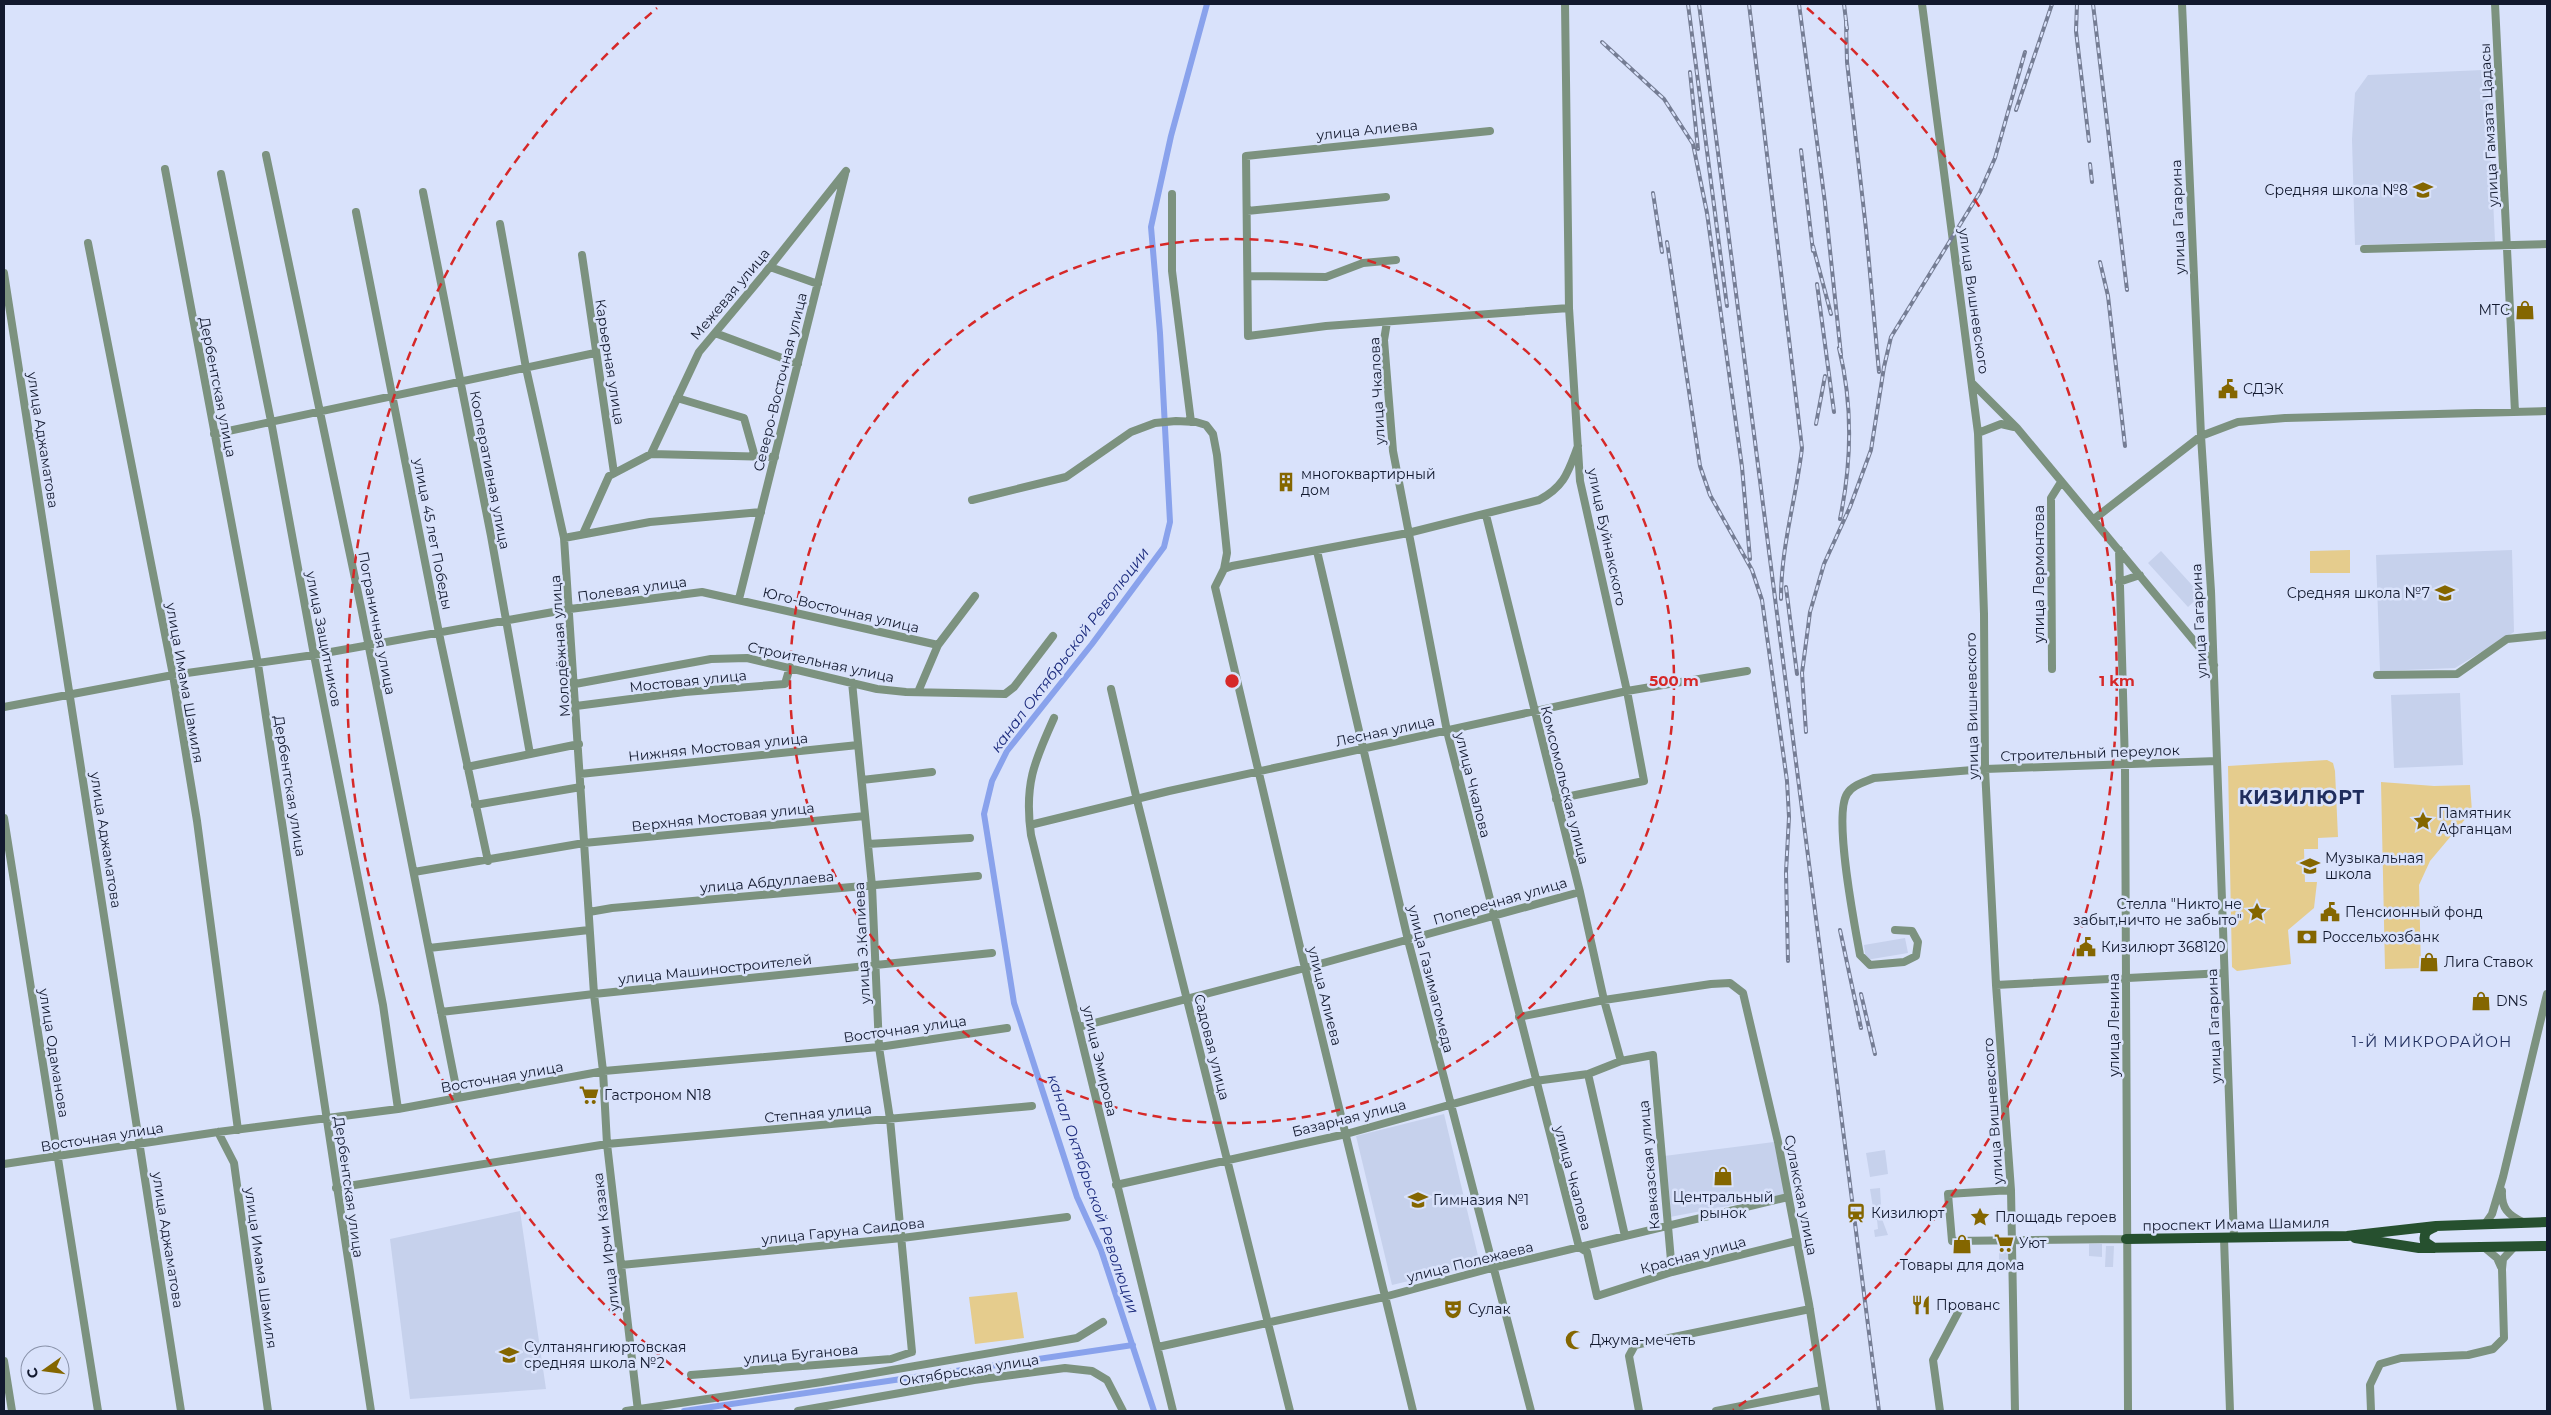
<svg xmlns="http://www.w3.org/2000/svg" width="2551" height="1415" font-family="Montserrat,sans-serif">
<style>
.built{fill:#c6d1ec}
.green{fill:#e5cc8d}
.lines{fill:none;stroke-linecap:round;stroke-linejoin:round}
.canal{stroke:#89a2ec;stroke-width:6}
.minor{stroke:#7c927f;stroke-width:8}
.major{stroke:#26502f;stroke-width:10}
.rail-casing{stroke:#757d94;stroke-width:4}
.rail{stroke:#d9e2fb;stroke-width:2;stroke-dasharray:5.5;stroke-linecap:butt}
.ring{fill:none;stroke:#d62828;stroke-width:2.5;stroke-dasharray:9 6}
.labels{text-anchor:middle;stroke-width:5;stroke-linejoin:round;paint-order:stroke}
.street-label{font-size:14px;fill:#12192e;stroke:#d9e2fb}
.poi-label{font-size:14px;fill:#12192e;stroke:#d9e2fb;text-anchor:start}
.water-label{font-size:15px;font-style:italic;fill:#1b2a7d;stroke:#d9e2fb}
.neighbourhood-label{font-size:15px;letter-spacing:1px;fill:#1f2d5d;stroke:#d9e2fb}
.district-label{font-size:19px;font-weight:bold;letter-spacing:1px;fill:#1f2d5d;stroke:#d9e2fb}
.centre{fill:#d62828;stroke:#d9e2fb;stroke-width:2.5}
.ring-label{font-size:15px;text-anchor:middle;font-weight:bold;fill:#d62828;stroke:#d9e2fb;stroke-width:5;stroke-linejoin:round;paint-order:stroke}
</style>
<rect width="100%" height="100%" fill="#d9e2fb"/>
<path class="built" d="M2483 70 2488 94 2495 241 2355 245 2352 139 2355 93 2368 75Z
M2512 550 2514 632 2455 668 2380 671 2376 555Z
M2161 551 2201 595 2188 607 2148 563Z
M2460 693 2463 765 2394 768 2391 695Z
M1905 938 1908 953 1866 960 1864 945Z
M1444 1114 1480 1264 1392 1285 1356 1136Z
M1774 1142 1785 1195 1670 1217 1664 1156Z
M1885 1150 1888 1174 1870 1177 1866 1153Z
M1880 1188 1882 1219 1888 1235 1875 1237 1874 1230 1878 1229 1877 1220H1875L1870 1189Z
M520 1211 546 1389 410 1399 390 1239Z
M2089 1244H2102V1257L2089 1256Z
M1999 1246H2010V1271H1999Z
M2106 1246H2114L2113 1267H2105Z"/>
<path class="green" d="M2350 550V573H2310V551Z
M2327 760 2333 763 2335 771 2338 837 2318 838V849H2304L2305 882H2317L2314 908 2288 930 2291 964 2237 971 2232 967 2228 766Z
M2381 782 2434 786 2470 785 2472 811 2430 861 2419 885 2421 968 2385 969Z
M1017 1292 1024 1338 975 1344 969 1297Z"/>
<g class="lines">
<path class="canal" d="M684 1411 1133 1345
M1154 1411 1101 1250 1077 1197 1014 1003 984 814 992 781 1007 751 1092 644 1164 547 1170 522 1160 333 1151 227 1171 136 1207 4"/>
<path class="minor" d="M1922 4 1978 433 1984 614 1985 769 1996 985 2011 1190 2015 1411
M2182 4 2201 436 2211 591 2234 1238
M2495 4 2515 412
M1490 131 1246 156 1248 336 1326 326 1569 308
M266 155 361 607 458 1097
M165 169 258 664 371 1411
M221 174 271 421 314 655 383 1005 398 1109
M423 192 491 536 530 754
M1172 194V271L1191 422
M1247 211 1386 197
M356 212 441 643 488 861
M500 224 526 368 564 538 594 994 603 1071 607 1144 638 1411
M88 243 173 675 197 821 238 1130
M2364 249 2547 244
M582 255 614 473
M770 267 818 284
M4 273 181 1411
M1248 276 1326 277 1363 263 1396 260
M1387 322 1384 340 1393 451 1447 731 1579 1247 1587 1252 1597 1296 1672 1272 1796 1241
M715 333 798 364
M1972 383 2017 428 2214 665
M677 398 744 418 755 457
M1978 433 2001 424 2014 427
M214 434 595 353
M651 454 775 457
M972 500 1066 477 1131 432 1155 423 1176 421 1196 422 1206 425 1213 434 1217 455 1227 553 1224 569
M1486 515 1580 892 1604 1000 1621 1061
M2094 519 2201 436 2238 422 2285 418 2547 411
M583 534 609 476 651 454 699 352 765 273 846 171
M564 538 650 522 761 512
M2119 550 2125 765 2128 1411
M1317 551 1408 940 1531 1411
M2119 582 2140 575
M739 599 845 174
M2052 669 2051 498 2061 482
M2377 675 2457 674 2507 639 2547 635
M575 684 711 659 747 658 877 689 906 692 1005 694 1014 687 1053 636
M1111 689 1137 800 1290 1411
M918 692 938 645 975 596
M576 706 685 692 785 684 790 667
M4 707 173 675 314 655 570 609 702 592 938 645
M1054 718C1034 762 1024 785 1031 835L1173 1411
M467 767 579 744
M580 774 858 745
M862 780 932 772
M1556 799 1644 781 1627 691 1580 481 1569 308 1565 4
M475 805 581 787
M4 818 98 1411
M1030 825 1169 791 1627 691 1747 671
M868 844 970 838
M414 872 584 843 865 816
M589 912 612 908 978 876
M1895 930 1912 931 1918 942 1916 956 1904 962 1870 965 1860 955C1855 927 1833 816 1847 794 1852 785 1865 782 1874 778L1985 769 2217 761
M429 948 589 930
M1996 985 2224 973
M441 1012 594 994 992 953
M1519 1017 1604 1000 1711 984 1730 983 1743 993 1778 1142 1809 1304 1826 1411
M1079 1027 1305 968 1580 892
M218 1132 234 1163 268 1411
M4 1164 218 1132 398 1109 604 1071 879 1047 1007 1028
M1116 1185 1346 1134 1535 1081 1588 1074
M336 1188 607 1144 1032 1106
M2011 1190 1948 1194 1952 1241 2126 1239
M2502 1191C2501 1208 2508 1215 2523 1222
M2485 1224 2492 1214 2503 1177 2547 994
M1625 1236 1588 1074 1621 1061 1653 1055 1672 1272
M2224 1238 2230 1411
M2485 1248 2497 1258 2501 1267
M621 1265 902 1238 1067 1217
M1158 1347 1384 1297 1492 1268 1788 1197
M4 1361 12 1411
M691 1375 891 1359 912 1352 890 1119 879 1047 872 886 852 682
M626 1411 822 1382 1060 1341 1077 1338 1103 1322
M798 1411 974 1380 1065 1368 1092 1371 1107 1380 1123 1411
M1413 1411 1305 968 1215 587 1224 569 1232 566 1408 533 1539 500C1565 486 1568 472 1578 446
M1639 1411 1629 1356 1635 1345 1810 1309
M1716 1411 1822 1390
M1940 1411 1933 1360 1962 1305
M2371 1411 2370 1385 2380 1364 2401 1358 2468 1355 2493 1349 2504 1338 2502 1269 2503 1259 2514 1247"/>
<path class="major" d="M2355 1238 2419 1248 2547 1246
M2126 1239 2347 1236 2436 1226 2547 1222
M2434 1248 2425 1242C2423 1233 2427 1230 2435 1227"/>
<defs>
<path id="rail" d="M1688 4 1727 306
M1699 4 1879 1411
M1749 4 1802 448C1796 500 1781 545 1781 599
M1799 4 1825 203 1841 355
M1844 4 1847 29
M2077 4 2076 31 2089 141
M2093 4 2127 290
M1846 21 1847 62 1866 229 1879 372
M1602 42 1664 99 1693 144 1707 213 1742 467 1750 559
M1690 72 1698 149
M2016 110 2052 4
M1801 150 1813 251
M2090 164 2092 182
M1653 193 1662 252
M1667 242 1700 466 1710 495 1752 570 1762 600 1787 781 1789 817 1786 872 1788 961
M1813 246 1831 314
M2100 262 2108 296 2125 446
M1817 284 1834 412
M1839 348C1853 405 1852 461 1840 519
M1816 424 1825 376
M1786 587 1797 674
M1806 732 1802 673 1810 612 1824 564 1850 507 1871 450 1884 367 1891 337 1980 192 1995 158 2025 52
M1840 930 1861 1028
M1861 994 1875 1054"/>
</defs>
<use href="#rail" class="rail-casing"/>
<use href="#rail" class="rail"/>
</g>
<g class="ring">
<circle cx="1232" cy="681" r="442"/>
<path d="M731 1410A885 885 0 0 1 657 8M1807 8A885 885 0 0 1 1733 1410"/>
</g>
<defs>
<symbol id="school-bare" viewBox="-9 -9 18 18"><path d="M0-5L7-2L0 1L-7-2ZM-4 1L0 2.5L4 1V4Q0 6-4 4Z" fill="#846600" stroke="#d9e2fb" stroke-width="2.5" paint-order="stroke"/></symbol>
<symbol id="shop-bare" viewBox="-9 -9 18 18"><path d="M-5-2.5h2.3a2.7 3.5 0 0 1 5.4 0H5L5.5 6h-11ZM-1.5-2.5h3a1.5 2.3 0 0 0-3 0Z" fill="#846600" stroke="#d9e2fb" stroke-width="2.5" paint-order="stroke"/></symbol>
<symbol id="civic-bare" viewBox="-9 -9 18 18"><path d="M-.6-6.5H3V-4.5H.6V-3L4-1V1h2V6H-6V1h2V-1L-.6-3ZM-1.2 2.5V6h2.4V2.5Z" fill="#846600" stroke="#d9e2fb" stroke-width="2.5" paint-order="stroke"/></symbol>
<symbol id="building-bare" viewBox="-9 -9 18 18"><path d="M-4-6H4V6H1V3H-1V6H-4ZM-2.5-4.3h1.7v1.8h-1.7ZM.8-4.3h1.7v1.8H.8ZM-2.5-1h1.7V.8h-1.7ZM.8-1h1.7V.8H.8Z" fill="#846600" stroke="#d9e2fb" stroke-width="2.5" paint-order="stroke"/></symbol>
<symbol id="sight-bare" viewBox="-9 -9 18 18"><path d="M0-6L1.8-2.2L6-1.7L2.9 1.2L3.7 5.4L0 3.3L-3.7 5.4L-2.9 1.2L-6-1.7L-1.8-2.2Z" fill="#846600" stroke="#d9e2fb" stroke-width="2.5" paint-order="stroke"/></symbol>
<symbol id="bank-bare" viewBox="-9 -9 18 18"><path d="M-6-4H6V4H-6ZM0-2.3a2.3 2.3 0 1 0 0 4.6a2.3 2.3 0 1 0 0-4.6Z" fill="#846600" stroke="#d9e2fb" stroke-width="2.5" paint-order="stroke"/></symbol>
<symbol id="supermarket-bare" viewBox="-9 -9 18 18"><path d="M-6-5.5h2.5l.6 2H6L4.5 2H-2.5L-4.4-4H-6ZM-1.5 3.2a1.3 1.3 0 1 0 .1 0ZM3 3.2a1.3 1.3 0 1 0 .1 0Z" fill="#846600" stroke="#d9e2fb" stroke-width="2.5" paint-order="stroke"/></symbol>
<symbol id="station-bare" viewBox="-9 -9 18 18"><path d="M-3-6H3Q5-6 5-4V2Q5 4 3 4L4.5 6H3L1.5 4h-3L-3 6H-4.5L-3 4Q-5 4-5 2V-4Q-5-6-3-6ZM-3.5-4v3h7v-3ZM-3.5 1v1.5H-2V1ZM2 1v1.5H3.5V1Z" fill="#846600" stroke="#d9e2fb" stroke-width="2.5" paint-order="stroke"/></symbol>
<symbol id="restaurant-bare" viewBox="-9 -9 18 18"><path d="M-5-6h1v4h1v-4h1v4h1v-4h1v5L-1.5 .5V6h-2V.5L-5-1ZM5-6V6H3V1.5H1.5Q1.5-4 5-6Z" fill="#846600" stroke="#d9e2fb" stroke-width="2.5" paint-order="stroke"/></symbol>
<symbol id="theatre-bare" viewBox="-9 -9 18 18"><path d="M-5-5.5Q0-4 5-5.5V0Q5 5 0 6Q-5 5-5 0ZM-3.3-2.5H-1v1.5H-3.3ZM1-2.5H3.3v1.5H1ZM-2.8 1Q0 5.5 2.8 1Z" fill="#846600" stroke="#d9e2fb" stroke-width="2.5" paint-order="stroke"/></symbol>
<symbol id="mosque-bare" viewBox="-9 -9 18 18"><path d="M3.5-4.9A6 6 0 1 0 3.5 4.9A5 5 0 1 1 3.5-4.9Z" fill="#846600" stroke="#d9e2fb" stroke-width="2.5" paint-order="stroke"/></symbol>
</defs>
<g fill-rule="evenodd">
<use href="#school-bare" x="2409" y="176" width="28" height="28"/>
<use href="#shop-bare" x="2511" y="296" width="28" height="28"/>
<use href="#civic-bare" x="2214" y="375" width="28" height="28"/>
<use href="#building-bare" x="1272" y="468" width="28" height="28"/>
<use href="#school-bare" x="2431" y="579" width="28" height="28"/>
<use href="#sight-bare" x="2409" y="807" width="28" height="28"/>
<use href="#school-bare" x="2296" y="852" width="28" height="28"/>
<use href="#sight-bare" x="2243" y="898" width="28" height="28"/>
<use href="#civic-bare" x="2316" y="898" width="28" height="28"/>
<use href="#bank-bare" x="2293" y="923" width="28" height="28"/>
<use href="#civic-bare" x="2072" y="933" width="28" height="28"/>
<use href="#shop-bare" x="2415" y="948" width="28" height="28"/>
<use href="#shop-bare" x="2467" y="987" width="28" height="28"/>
<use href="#supermarket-bare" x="575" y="1081" width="28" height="28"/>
<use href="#shop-bare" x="1709" y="1162" width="28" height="28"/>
<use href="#school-bare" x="1404" y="1186" width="28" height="28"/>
<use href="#station-bare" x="1842" y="1199" width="28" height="28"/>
<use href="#sight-bare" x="1966" y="1203" width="28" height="28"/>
<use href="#supermarket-bare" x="1990" y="1229" width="28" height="28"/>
<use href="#shop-bare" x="1948" y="1230" width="28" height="28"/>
<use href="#restaurant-bare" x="1907" y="1291" width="28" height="28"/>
<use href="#theatre-bare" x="1439" y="1295" width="28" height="28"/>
<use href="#mosque-bare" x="1561" y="1326" width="28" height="28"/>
<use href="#school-bare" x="495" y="1341" width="28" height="28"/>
</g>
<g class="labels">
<g class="street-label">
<text transform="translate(2489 125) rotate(-93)" y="5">улица Гамзата Цадасы</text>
<text transform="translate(1367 130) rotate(-6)" y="5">улица Алиева</text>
<text transform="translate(2178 217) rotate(-92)" y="5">улица Гагарина</text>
<text transform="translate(730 294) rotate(-50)" y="5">Межевая улица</text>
<text transform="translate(1974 301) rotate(82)" y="5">улица Вишневского</text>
<text transform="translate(610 362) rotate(81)" y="5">Карьерная улица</text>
<text transform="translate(780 382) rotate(-76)" y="5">Северо-Восточная улица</text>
<text transform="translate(218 387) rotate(79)" y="5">Дербентская улица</text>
<text transform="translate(1377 391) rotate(-93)" y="5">улица Чкалова</text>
<text transform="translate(43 440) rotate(81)" y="5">улица Аджаматова</text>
<text transform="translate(490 470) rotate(79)" y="5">Кооперативная улица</text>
<text transform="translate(433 534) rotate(79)" y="5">улица 45 лет Победы</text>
<text transform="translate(1607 537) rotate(78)" y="5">улица Буйнакского</text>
<text transform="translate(2039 574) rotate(-90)" y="5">улица Лермонтова</text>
<text transform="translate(632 589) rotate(-8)" y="5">Полевая улица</text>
<text transform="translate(841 610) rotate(13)" y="5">Юго-Восточная улица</text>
<text transform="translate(2199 621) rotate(-93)" y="5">улица Гагарина</text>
<text transform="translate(377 623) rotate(79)" y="5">Пограничная улица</text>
<text transform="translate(324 639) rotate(79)" y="5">улица Защитников</text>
<text transform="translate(560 646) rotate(-94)" y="5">Молодёжная улица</text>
<text transform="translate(821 662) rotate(12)" y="5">Строительная улица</text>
<text transform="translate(688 681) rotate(-6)" y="5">Мостовая улица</text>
<text transform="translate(185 683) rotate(80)" y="5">улица Имама Шамиля</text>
<text transform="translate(1972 706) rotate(-91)" y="5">улица Вишневского</text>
<text transform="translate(1385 731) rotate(-12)" y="5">Лесная улица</text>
<text transform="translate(718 747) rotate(-6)" y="5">Нижняя Мостовая улица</text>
<text transform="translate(2090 753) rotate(-2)" y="5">Строительный переулок</text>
<text transform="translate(1473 785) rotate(76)" y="5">улица Чкалова</text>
<text transform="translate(1565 785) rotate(76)" y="5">Комсомольская улица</text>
<text transform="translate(290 786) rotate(81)" y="5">Дербентская улица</text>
<text transform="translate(723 817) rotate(-6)" y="5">Верхняя Мостовая улица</text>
<text transform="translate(106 840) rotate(81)" y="5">улица Аджаматова</text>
<text transform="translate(767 882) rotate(-5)" y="5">улица Абдуллаева</text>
<text transform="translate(1500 901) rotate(-16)" y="5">Поперечная улица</text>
<text transform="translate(862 943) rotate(-93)" y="5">улица Э.Капиева</text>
<text transform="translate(715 969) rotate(-6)" y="5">улица Машиностроителей</text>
<text transform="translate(1431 979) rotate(76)" y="5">улица Газимагомеда</text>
<text transform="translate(1325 996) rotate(76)" y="5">улица Алиева</text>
<text transform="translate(2114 1025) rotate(-90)" y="5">улица Ленина</text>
<text transform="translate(2214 1026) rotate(-92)" y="5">улица Гагарина</text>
<text transform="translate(905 1029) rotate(-8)" y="5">Восточная улица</text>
<text transform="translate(1212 1047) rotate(76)" y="5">Садовая улица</text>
<text transform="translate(54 1053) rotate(81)" y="5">улица Одаманова</text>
<text transform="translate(1100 1061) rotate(77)" y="5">улица Эмирова</text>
<text transform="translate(502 1077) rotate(-10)" y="5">Восточная улица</text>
<text transform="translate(1993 1111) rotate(-94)" y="5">улица Вишневского</text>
<text transform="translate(818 1113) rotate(-5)" y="5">Степная улица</text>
<text transform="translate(1349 1118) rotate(-14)" y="5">Базарная улица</text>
<text transform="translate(102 1137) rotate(-9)" y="5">Восточная улица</text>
<text transform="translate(1649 1165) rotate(-95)" y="5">Кавказская улица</text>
<text transform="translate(1573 1178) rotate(75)" y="5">улица Чкалова</text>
<text transform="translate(349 1187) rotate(82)" y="5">Дербентская улица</text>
<text transform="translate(1801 1195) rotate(79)" y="5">Сулакская улица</text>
<text transform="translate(2236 1224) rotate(-1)" y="5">проспект Имама Шамиля</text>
<text transform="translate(843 1231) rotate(-6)" y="5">улица Гаруна Саидова</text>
<text transform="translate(168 1240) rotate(81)" y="5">улица Аджаматова</text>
<text transform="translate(606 1242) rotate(-97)" y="5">улица Ирчи Казака</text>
<text transform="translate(1693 1255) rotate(-15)" y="5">Красная улица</text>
<text transform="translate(1470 1262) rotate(-14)" y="5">улица Полежаева</text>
<text transform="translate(261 1268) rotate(82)" y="5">улица Имама Шамиля</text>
<text transform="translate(801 1354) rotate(-5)" y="5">улица Буганова</text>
<text transform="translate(969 1370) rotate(-9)" y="5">Октябрьская улица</text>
</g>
<g class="poi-label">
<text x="2408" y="195" text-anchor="end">Средняя школа №8</text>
<text x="2510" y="315" text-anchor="end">МТС</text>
<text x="2243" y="394">СДЭК</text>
<text x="1301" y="479">многоквартирный<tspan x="1301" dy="16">дом</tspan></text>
<text x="2430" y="598" text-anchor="end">Средняя школа №7</text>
<text x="2438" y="818">Памятник<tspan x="2438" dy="16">Афганцам</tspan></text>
<text x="2325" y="863">Музыкальная<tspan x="2325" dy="16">школа</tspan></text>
<text x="2242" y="909" text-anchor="end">Стелла "Никто не<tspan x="2242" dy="16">забыт,ничто не забыто"</tspan></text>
<text x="2345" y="917">Пенсионный фонд</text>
<text x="2322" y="942">Россельхозбанк</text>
<text x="2101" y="952">Кизилюрт 368120</text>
<text x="2444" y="967">Лига Ставок</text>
<text x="2496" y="1006">DNS</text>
<text x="604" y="1100">Гастроном N18</text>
<text x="1723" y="1202" text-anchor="middle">Центральный<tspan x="1723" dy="16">рынок</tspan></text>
<text x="1433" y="1205">Гимназия №1</text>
<text x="1871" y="1218">Кизилюрт</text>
<text x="1995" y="1222">Площадь героев</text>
<text x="2019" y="1248">Уют</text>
<text x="1962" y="1270" text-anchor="middle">Товары для дома</text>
<text x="1936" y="1310">Прованс</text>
<text x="1468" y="1314">Сулак</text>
<text x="1590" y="1345">Джума-мечеть</text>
<text x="524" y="1352">Султанянгиюртовская<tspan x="524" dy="16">средняя школа №2</tspan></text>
</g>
<g class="water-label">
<text transform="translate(1070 650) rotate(-53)" y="5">канал Октябрьской Революции</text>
<text transform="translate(1093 1194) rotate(71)" y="5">канал Октябрьской Революции</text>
</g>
<g class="neighbourhood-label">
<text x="2432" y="1047">1-Й МИКРОРАЙОН</text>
</g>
<g class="district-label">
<text x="2302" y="804">КИЗИЛЮРТ</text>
</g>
</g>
<circle cx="1232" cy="681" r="8" class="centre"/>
<g class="ring-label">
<text x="1674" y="686">500 m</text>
<text x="2117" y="686">1 km</text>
</g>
<rect width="2551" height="1415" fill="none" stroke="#12192e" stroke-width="10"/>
<g transform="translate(45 1370) rotate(256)"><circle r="24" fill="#d9e2fb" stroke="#8992a9"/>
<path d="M0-4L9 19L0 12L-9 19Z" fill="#846600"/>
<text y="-8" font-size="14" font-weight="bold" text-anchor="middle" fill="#12192e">С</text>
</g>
</svg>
